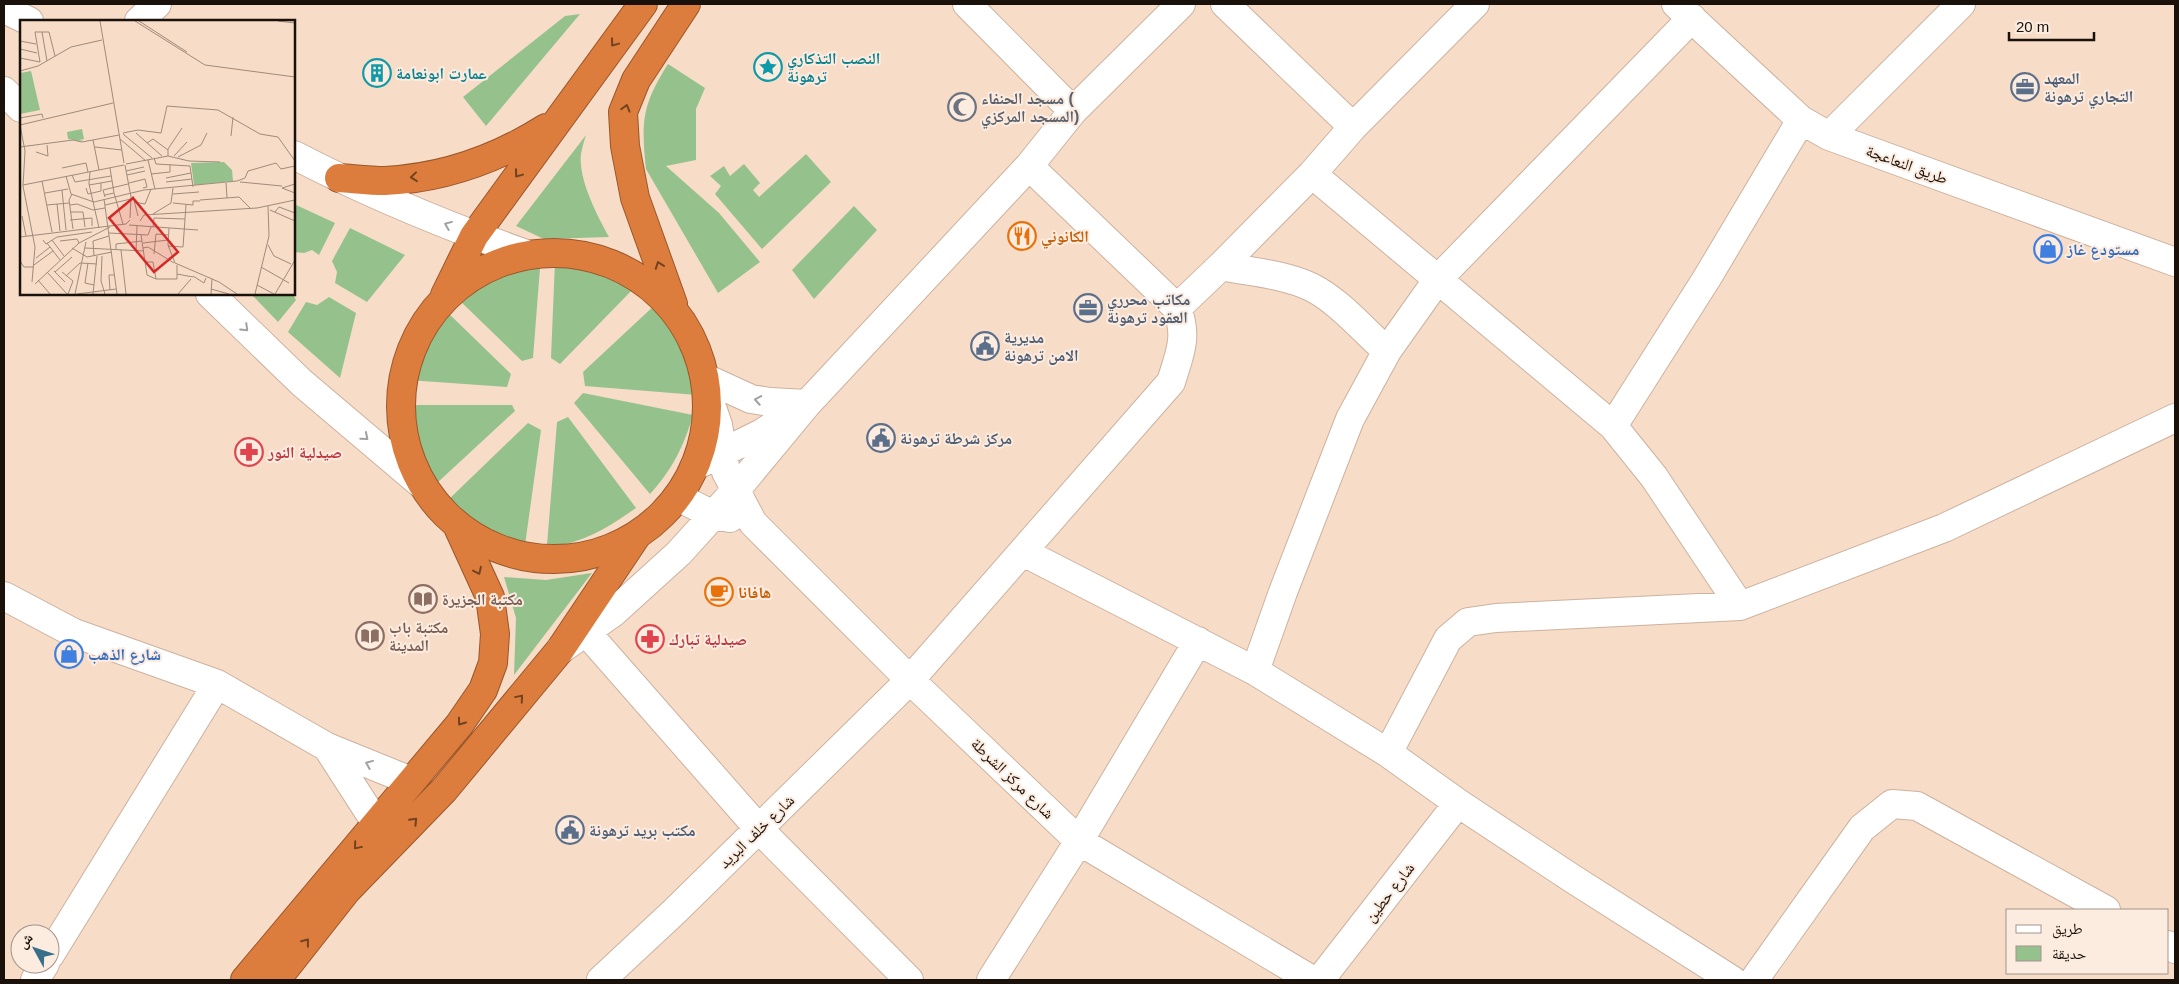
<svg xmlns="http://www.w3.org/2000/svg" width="2179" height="984" font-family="Helvetica,'Noto Naskh Arabic',sans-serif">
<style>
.green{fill:#95c28c}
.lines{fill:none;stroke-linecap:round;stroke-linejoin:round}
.minor-casing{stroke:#ccb29f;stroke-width:30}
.highway-casing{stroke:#99572b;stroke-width:30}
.minor{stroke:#fff;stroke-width:28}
.highway{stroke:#dd7d3d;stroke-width:28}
.oneway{stroke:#724221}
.oneway2{stroke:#a3a09d}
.labels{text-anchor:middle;stroke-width:4;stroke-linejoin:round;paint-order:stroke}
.culture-label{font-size:16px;font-weight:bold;fill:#0d838f;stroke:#fcebdf;text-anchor:start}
.service-label{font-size:16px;font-weight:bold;fill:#4e5e75;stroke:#fcebdf;text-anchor:start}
.worship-label{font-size:16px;font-weight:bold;fill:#5b616d;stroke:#fcebdf;text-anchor:start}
.street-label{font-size:16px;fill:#1a110a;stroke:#fcebdf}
.food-label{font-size:16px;font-weight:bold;fill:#c56008;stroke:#fcebdf;text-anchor:start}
.shop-label{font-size:16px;font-weight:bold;fill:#366cbe;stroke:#fcebdf;text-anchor:start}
.health-label{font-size:16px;font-weight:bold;fill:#be3a42;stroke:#fcebdf;text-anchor:start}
.education-label{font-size:16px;font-weight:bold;fill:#785e54;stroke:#fcebdf;text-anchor:start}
.inset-road{fill:none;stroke:#9f8b7c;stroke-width:1}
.view{fill:#d62828;fill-opacity:0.15;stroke:#d62828;stroke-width:2.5}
.inset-edge{fill:none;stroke:#1a110a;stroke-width:2.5}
</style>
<rect width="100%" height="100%" fill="#f7dcc8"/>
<path class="green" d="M580 14 486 126 463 97 565 16Z
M668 64 705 88 696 109V160L666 166 719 213 760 262 718 293 646 169C641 122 642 105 668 64Z
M586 135C584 141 582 148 581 154 578 179 597 215 609 237L544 239 516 226Z
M806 154 831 182 762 249 715 194 721 186 710 176 724 166 730 176 744 164 760 183 753 190 759 197Z
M294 204 335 223 319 255 312 250 304 253 294 252Z
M854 206 877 230 814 299 792 270Z
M350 228 405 255 367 302 335 283 337 272 332 261Z
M555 261C586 263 612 265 635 287L560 364 551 358Z
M511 266 540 268 533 358 522 361 457 298C474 279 487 274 511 266Z
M251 294H293L296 300 278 322Z
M329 297 356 313 340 378 288 332 306 302 317 305Z
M657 303 673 323 687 347 697 395 585 386 583 372Z
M444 309 511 374 507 387 408 380 403 377C405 360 415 333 427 321 432 317 439 313 444 309Z
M583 393 693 415C684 446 672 470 650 494L574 403Z
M413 405H512L515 411 437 483C410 461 406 438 413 405Z
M568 417 636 508C615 523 591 538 566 544 560 546 553 545 547 545L557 422Z
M528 423 541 430 525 545 473 525 447 501Z
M592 573 514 675 516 618 504 577 546 580Z"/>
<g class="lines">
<defs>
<path id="minor" d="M967 4 1073 111
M1225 4 1353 127
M1475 4 1353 127 1312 174 1613 426 1654 477 1740 606
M1676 4 1801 120 1829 136 2175 262
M4 9 29 21
M139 21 157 4
M4 91 21 108
M1829 136 1961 4
M294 155C369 194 447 226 526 254
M1221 266 1312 174
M210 294 302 383 420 483
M1177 308 1221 266C1250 272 1284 274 1311 287 1339 301 1363 330 1387 351
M705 378 751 399 770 402 807 404
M708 396 718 425 726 472 753 523 910 680 1079 841 1312 980
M1613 426 1707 278 1801 120
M695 466 762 433 785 418
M678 497 713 515 730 518
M1023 552 1255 671 1388 753 1458 803 1573 879 1732 980
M4 596 74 633 217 684 327 747 411 781
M587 633 759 829 909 980
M560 650 614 612 679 553 735 491 807 404 1029 166 1073 111 1181 4
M1255 671 1283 592 1350 419 1387 351 1438 279 1692 18
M327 747 376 823
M1388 753 1448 639 1468 622 1496 618 1740 606 1944 528 2175 418
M2168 945 2175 949
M50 955 217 684
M35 980 45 964
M601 980 675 911 910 680 1171 382C1180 353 1188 337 1177 308L1029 166
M991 980 1079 841 1198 641
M1320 980 1458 803
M1754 980 1862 828 1892 804 1917 806 2106 910"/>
<path id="highway" d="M339 178C354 179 370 181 385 181 444 178 497 159 546 128
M401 406a153 153 0 1 1 306 0a153 153 0 1 1-306 0Z
M445 295 474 236 643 4
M673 304 635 198 625 146 623 112 636 80 686 4
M245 980 459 725 483 690 493 663 495 634 490 597 458 527
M276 980 347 890 444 790 560 650 637 535"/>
</defs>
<use href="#minor" class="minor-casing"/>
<use href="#highway" class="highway-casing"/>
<use href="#minor" class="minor"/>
<use href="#highway" class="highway"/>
</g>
<defs><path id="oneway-chevron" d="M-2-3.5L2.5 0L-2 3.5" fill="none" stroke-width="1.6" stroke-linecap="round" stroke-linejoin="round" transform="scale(1.25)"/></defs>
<g class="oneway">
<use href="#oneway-chevron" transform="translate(614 43) rotate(127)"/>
<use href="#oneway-chevron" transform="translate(626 108) rotate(-74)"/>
<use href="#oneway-chevron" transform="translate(518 174) rotate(127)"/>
<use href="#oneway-chevron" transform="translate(414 177) rotate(174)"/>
<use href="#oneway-chevron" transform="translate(659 265) rotate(-110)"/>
<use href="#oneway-chevron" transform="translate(478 571) rotate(65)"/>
<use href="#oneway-chevron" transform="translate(520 698) rotate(-50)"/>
<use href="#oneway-chevron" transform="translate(461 722) rotate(126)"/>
<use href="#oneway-chevron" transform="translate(414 821) rotate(-46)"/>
<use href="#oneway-chevron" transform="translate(357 846) rotate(130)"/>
<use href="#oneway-chevron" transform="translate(306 942) rotate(-52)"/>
</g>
<g class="oneway2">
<use href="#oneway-chevron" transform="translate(448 225) rotate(-158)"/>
<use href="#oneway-chevron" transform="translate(245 328) rotate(44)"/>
<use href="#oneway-chevron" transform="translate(758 400) rotate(-170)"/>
<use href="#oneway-chevron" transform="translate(365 437) rotate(40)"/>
<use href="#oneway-chevron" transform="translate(369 764) rotate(-158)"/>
</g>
<defs>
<symbol id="sight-ring" viewBox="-11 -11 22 22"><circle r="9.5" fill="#fcebdf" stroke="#0f9aa8" stroke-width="1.5"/><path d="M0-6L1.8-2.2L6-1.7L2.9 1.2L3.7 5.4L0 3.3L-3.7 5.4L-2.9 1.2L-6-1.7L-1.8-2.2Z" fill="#0f9aa8"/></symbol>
<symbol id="building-ring" viewBox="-11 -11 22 22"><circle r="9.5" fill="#fcebdf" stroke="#0f9aa8" stroke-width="1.5"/><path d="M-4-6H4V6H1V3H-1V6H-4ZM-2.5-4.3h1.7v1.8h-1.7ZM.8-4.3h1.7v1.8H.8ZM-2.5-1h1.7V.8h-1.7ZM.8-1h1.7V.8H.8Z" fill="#0f9aa8"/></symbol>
<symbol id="office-ring" viewBox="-11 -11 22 22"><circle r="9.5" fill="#fcebdf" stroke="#5c6f8a" stroke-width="1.5"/><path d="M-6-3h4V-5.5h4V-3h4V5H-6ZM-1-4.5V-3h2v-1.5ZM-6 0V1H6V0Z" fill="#5c6f8a"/></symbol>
<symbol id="mosque-ring" viewBox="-11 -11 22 22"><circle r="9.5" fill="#fcebdf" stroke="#6b7280" stroke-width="1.5"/><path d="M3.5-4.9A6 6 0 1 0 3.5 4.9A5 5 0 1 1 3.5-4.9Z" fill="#6b7280"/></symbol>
<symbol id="restaurant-ring" viewBox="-11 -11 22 22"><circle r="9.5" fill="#fcebdf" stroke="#e8710a" stroke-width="1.5"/><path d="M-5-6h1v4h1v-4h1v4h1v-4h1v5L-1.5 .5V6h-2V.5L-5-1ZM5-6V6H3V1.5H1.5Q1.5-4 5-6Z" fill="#e8710a"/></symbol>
<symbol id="shop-ring" viewBox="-11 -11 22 22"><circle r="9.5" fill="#fcebdf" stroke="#3f7fe0" stroke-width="1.5"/><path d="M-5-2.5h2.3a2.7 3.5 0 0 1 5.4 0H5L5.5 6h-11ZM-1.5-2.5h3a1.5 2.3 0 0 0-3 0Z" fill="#3f7fe0"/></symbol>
<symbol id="civic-ring" viewBox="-11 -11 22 22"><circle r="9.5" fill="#fcebdf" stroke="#5c6f8a" stroke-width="1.5"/><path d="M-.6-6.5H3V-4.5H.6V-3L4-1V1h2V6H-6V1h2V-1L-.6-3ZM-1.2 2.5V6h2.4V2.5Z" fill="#5c6f8a"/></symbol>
<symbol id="pharmacy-ring" viewBox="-11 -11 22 22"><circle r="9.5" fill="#fcebdf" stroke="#e0444e" stroke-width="1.5"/><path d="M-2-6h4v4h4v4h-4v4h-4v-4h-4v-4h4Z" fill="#e0444e"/></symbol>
<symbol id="cafe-ring" viewBox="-11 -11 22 22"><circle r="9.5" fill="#fcebdf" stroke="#e8710a" stroke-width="1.5"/><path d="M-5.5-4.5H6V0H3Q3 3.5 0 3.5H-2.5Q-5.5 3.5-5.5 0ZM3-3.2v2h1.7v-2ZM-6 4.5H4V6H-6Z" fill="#e8710a"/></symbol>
<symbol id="library-ring" viewBox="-11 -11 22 22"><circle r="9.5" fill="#fcebdf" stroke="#8d6e63" stroke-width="1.5"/><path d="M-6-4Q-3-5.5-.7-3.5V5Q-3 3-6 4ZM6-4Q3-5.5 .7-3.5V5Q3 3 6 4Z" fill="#8d6e63"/></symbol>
</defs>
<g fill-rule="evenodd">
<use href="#sight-ring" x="752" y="51" width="32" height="32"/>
<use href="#building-ring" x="361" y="57" width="32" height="32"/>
<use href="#office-ring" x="2009" y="71" width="32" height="32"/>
<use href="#mosque-ring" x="946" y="91" width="32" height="32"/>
<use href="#restaurant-ring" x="1006" y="220" width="32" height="32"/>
<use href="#shop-ring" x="2032" y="233" width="32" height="32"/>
<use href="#office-ring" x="1072" y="292" width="32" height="32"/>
<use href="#civic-ring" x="969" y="330" width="32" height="32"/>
<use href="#civic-ring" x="865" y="422" width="32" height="32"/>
<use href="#pharmacy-ring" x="233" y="436" width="32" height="32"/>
<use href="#cafe-ring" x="703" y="576" width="32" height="32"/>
<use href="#library-ring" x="407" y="583" width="32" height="32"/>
<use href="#library-ring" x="354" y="620" width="32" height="32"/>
<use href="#pharmacy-ring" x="634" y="623" width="32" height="32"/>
<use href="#shop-ring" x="53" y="638" width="32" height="32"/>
<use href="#civic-ring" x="554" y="814" width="32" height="32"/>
</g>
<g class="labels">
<g class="culture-label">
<text x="787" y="64">النصب التذكاري<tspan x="787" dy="18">ترهونة</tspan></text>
<text x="396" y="79">عمارت ابونعامة</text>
</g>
<g class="service-label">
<text x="2044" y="84">المعهد<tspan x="2044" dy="18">التجاري ترهونة</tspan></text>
<text x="1107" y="305">مكاتب محرري<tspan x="1107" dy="18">العقود ترهونة</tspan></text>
<text x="1004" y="343">مديرية<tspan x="1004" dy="18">الامن ترهونة</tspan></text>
<text x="900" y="444">مركز شرطة ترهونة</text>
<text x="589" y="836">مكتب بريد ترهونة</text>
</g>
<g class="worship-label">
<text x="981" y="104">مسجد الحنفاء (<tspan x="981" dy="18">المسجد المركزي)</tspan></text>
</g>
<g class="street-label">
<text transform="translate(1907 164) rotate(20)" y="6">طريق النعاعجة</text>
<text transform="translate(1013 778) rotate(44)" y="6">شارع مركز الشرطة</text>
<text transform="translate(756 831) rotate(-44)" y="6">شارع خلف البريد</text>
<text transform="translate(1389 892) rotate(-52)" y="6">شارع حطين</text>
</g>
<g class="food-label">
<text x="1041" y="242">الكانوني</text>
<text x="738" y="598">هافانا</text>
</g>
<g class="shop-label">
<text x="2067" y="255">مستودع غاز</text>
<text x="88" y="660">شارع الذهب</text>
</g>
<g class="health-label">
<text x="268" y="458">صيدلية النور</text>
<text x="669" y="645">صيدلية تبارك</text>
</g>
<g class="education-label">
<text x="442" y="605">مكتبة الجزيرة</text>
<text x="389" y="633">مكتبة باب<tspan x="389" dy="18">المدينة</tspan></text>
</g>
</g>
<g transform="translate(20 20)">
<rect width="275" height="275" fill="#f7dcc8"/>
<path d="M11 51 20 90 0 94V53ZM62 109 64 119 59 120 64 121H59L48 119 47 112ZM204 142 212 150 213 161 174 165 171 143Z" fill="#95c28c"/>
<path class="inset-road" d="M80 1 104 143M115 1 185 45 275 57M119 1 167 32M258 1 275 3M22 12 27 41M0 21 16 24M0 29 17 33M0 38 20 42M20 42 15 12H29L35 36M0 51 18 46 51 27 82 20M0 98 22 94 23 98M103 113 118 110 141 113 147 86 198 90 240 114 258 117 275 141M116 113 142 136M103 114 132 138M211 116 213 97M100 119 126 141M73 120 79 150M127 123 133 119 148 130M0 127 53 120 62 122 99 115M75 127 102 130M16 132 28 136 27 125M148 136V129L162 108M154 136 167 122M158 137 181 125 187 113M134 138 136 144 170 146M128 140 135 169M106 144 148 136 169 141 200 142M105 145 111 177 110 198M170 146 173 167M42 148 66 143 68 152M90 148 94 173M106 151 124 147M70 152 69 164 79 208M131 154 150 152V144M52 155 55 162 91 156M107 155 125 151M46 156 51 174 74 182 124 170 217 161 225 158 228 151 256 143 261 149 275 146M146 158 171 153M22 161 32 212M146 162 172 159M220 162 262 166M109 163 125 159 127 167 123 168M206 163 207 178M275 164 262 168 275 173M3 165 104 145M69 165 92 161M66 168 68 174 81 171V163M42 170 46 210M25 173 48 169M52 174 49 180 53 209M153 174 179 172M85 175 94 173 103 204M113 176 118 196M85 177 83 170 108 164M84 179 97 274M180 180 219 177 230 188M114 182 125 184 131 169M153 183 173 185V181H180M37 184 40 211M27 185 49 183M50 185 57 184 73 190 85 188M85 185 111 179M250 190 275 201M50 192H63L65 207M255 192 259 187 275 193M133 194 151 183 153 168M2 196 6 216M50 200 72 198V206M120 201 124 195 237 188 275 180M109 205 178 210M133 207 134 198 165 199M149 208 148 225 155 243 199 262 217 274M89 213 128 215 131 207M121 215 127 255 136 259M0 217 106 204 110 200M23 220 26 224 37 217 72 212M32 220 44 236M40 221 57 219 59 223M27 223 40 240M123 223 148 220M248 225 254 236 271 244M148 226 163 227 166 185M52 228 67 237 92 232M65 228 124 231M123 228 128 227 154 243M96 230V224L122 221M101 230 106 274M116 231 117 206M134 234 136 214 148 215M74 236 73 221 89 216M82 236 81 261 85 274M16 238 30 227M0 241 4 247H14M125 242H133L136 259H157V245M68 243 65 263 74 265M14 245 33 231M241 247 269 263M34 251 45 262M27 252 47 274M35 252 52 237M42 252 53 261 48 274M157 254 173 257M46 256 60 243 77 244M173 256 184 263 186 258M18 260 30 274M12 262 15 227 3 166 5 131 0 105 93 83M15 264 59 223 90 207M237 265 254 274M191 269 209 274M90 270 89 255H94M55 274 66 222M57 274 96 269M73 274 77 236M158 274 171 259M191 274 192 259M235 274 249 216 248 186M255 274 275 240"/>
<path class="view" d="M113 178 158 232 134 252 89 198Z"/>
<rect width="275" height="275" class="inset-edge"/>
</g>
<rect width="2179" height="984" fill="none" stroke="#1a110a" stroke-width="10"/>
<rect x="2006" y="909" width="162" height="65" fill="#fcebdf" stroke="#a2948a"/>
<rect x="2016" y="925" width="25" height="8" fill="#ffffff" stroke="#a2948a"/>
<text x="2052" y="934" font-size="15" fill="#1a110a">طريق</text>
<rect x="2016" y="946" width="25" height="15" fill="#95c28c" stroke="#a2948a"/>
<text x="2052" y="959" font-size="15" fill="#1a110a">حديقة</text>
<g transform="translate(35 949) rotate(310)"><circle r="24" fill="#fcebdf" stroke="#a2948a"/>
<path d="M0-4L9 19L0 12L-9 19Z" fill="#376f89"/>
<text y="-8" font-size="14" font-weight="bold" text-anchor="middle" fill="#1a110a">ش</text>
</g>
<path d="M2009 32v8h85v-8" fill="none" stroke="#1a110a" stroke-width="2.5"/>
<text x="2016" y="32" font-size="15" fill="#1a110a" stroke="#fcebdf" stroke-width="4" paint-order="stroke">20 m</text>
</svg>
